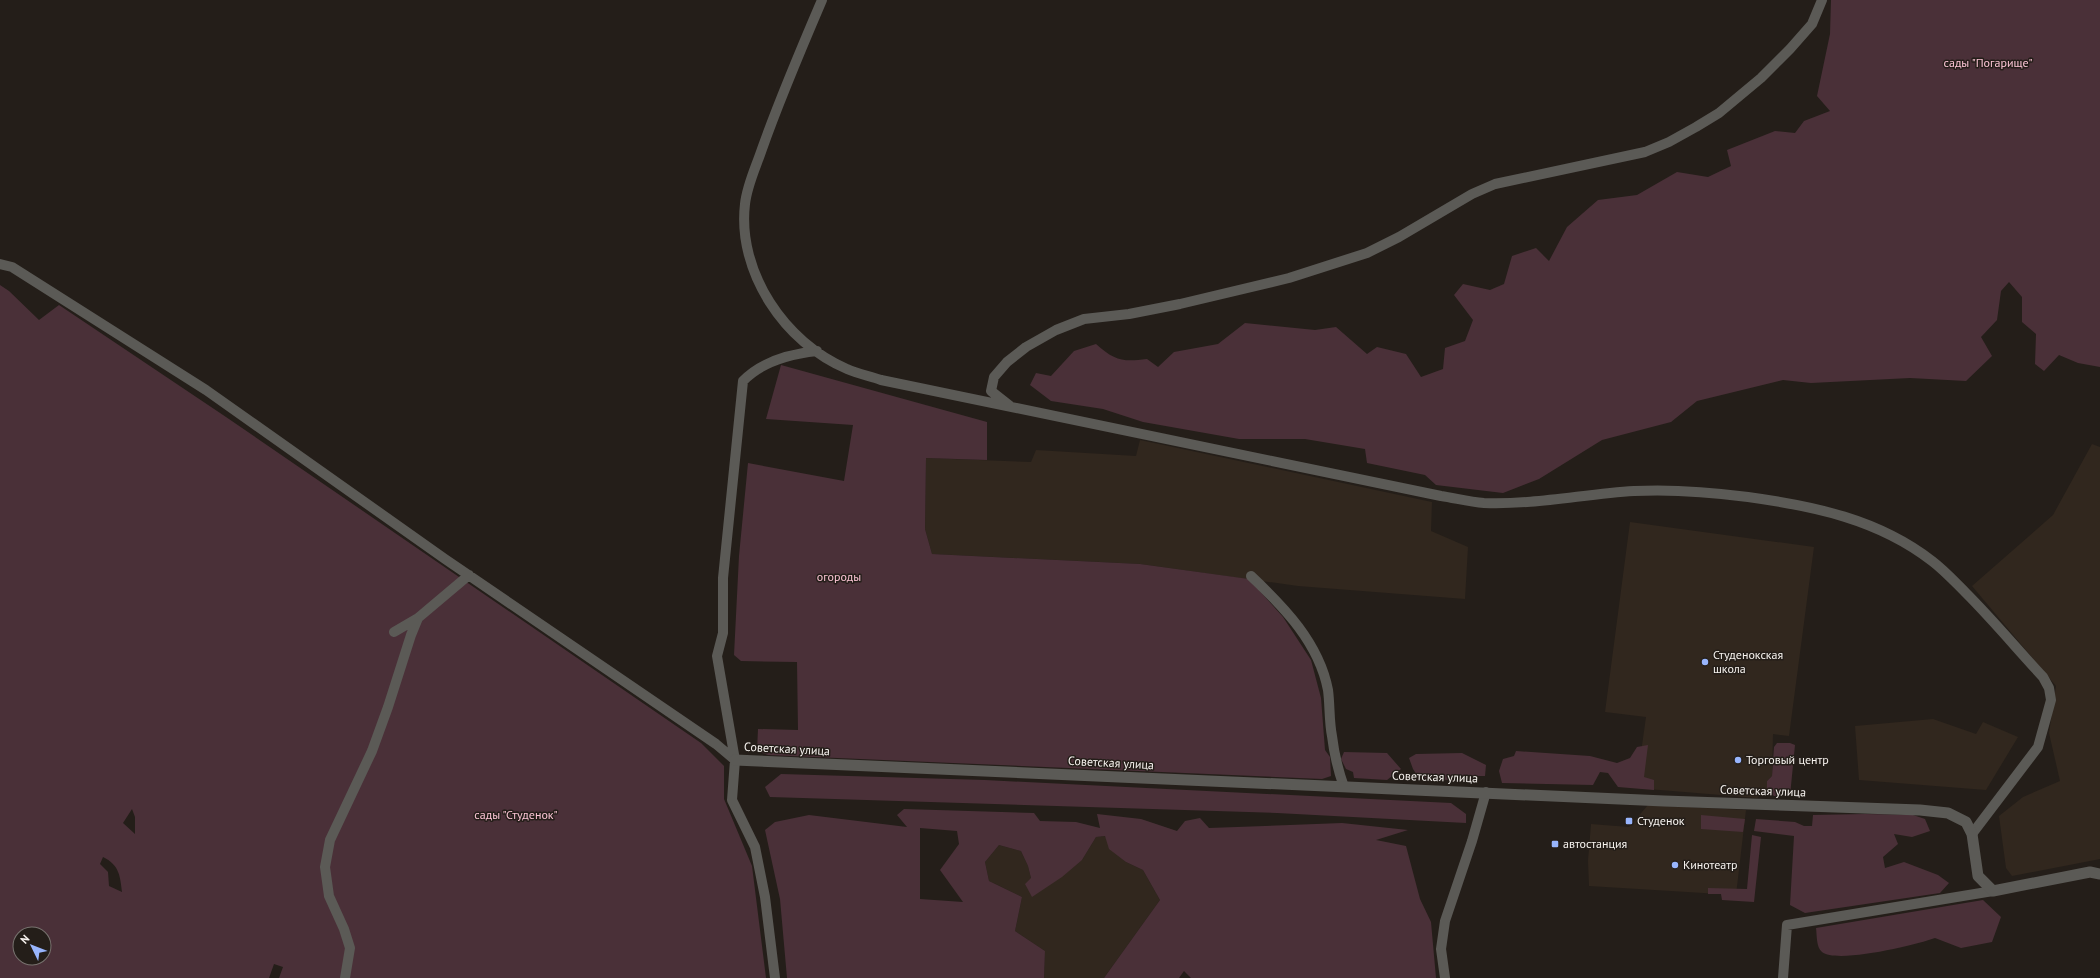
<svg xmlns="http://www.w3.org/2000/svg" width="2100" height="978" font-family="'PT Sans',sans-serif">
<style>
.built{fill:#31271e}
.green{fill:#4a3038;fill-rule:evenodd}
.lines{fill:none;stroke-linecap:round;stroke-linejoin:round}
.minor{stroke:#5b5a56;stroke-width:10}
.tertiary{stroke:#5b5a56;stroke-width:11}
.poi-dot{fill:#98b5fd;stroke:#241e19;stroke-width:1.5}
.labels{text-anchor:middle;stroke-width:3;stroke-linejoin:round;paint-order:stroke}
.park-label{font-size:12px;fill:#fbc4d4;stroke:#241e19}
.poi-label{font-size:12px;fill:#f7f3ef;stroke:#241e19;text-anchor:start}
.street-label{font-size:12px;fill:#f7f3ef;stroke:#241e19}
</style>
<rect width="100%" height="100%" fill="#241e19"/>
<path class="built" d="M1140 440 1432 502 1431 531 1468 547 1465 599 1298 586 1140 564 932 554 925 529 926 458 1031 462 1036 450 1136 456Z
M2092 444 2100 447V859L2012 876 2006 868 1999 816 2023 797 2060 781 2049 733 2056 686 1972 586 2053 515Z
M1630 522 1814 547 1789 736 1773 734 1772 776 1767 781V789L1757 798 1636 788 1646 717 1605 712Z
M1933 719 1976 734 1983 722 2018 737 1986 790 1859 780 1855 726Z
M1648 805 1746 810 1736 895 1589 886 1588 861 1591 824 1629 827Z
M1105 836 1126 862 1143 870 1160 900 1104 978H1044L1045 951 1015 931 1022 897 989 881 985 862 999 845 1021 851 1028 866 1031 878 1082 860 1096 837Z"/>
<path class="green" d="M1831 0H2100V367L2078 363 2059 355 2044 371 2035 364 2036 334 2022 322V297L2009 282 2001 291 1997 320 1981 337 1992 356 1966 381 1910 378 1811 383 1783 380 1697 401 1671 422 1602 440 1539 479 1503 493 1436 485 1425 475 1367 463 1365 449 1305 439H1239L1143 422 1103 409 1051 401 1030 385 1036 373 1051 376 1074 351 1096 344C1115 361 1123 362 1147 359L1158 367 1174 352 1218 344 1245 323 1315 330 1336 327 1367 354 1377 347 1406 354 1421 377 1443 369 1445 348 1465 341 1473 320 1454 295 1463 284 1490 290 1504 284 1512 256 1536 248 1549 261 1567 227 1598 200 1637 195 1677 172 1708 177 1731 166 1727 150 1775 131 1795 133 1804 121 1830 111 1817 96 1830 34Z
M0 285 9 291 39 320 59 305 226 417 701 743 724 766V799L752 866 766 978H279L283 967 274 964 269 978H0ZM132 809 135 817V834L123 823ZM103 857C119 865 120 875 122 892L109 886 108 872 100 864ZM20 934H44V958H20Z
M781 365 987 422V460L926 458 925 529 932 554 1140 564 1249 579 1283 617 1311 660 1321 698 1325 750 1330 757 1331 776 1322 779 768 755 757 751 758 729 798 730 797 662 741 661 734 655 739 556 748 463 844 481 853 425 766 419Z
M1777 743H1790L1795 745 1790 796H1774L1767 789V781L1772 776 1774 747Z
M1648 745 1644 777 1654 780V790L1618 787 1608 773 1600 772 1593 785 1502 783 1499 771 1503 759 1514 756 1516 751 1590 756 1617 763 1630 758 1637 747Z
M1344 752 1387 753 1401 769 1387 780 1354 778 1353 772 1346 769 1341 759Z
M1462 753 1486 765 1485 776H1467L1462 781 1419 778 1413 769 1409 758 1416 754Z
M781 774 985 780 1451 803 1466 814V823L1277 813 770 797 765 787Z
M904 809 1034 813 1040 821 1076 822 1100 828 1097 814 1141 819 1177 831 1185 821 1200 818 1209 828 1342 823 1408 830 1376 840 1406 846 1420 899 1431 922 1436 978H1191L1184 971 1179 978H1104L1160 900 1143 870 1126 862 1109 849 1105 836 1096 837 1082 860 1062 877 1032 897 1025 884 1031 878 1028 866 1021 851 999 845 985 862 989 881 1022 897 1015 931 1045 951 1044 978H787L780 899 765 830 775 822 809 815 907 827 897 815ZM920 828 957 831 959 844 940 870 963 902 920 899Z
M1865 814 1913 815 1925 819 1930 831 1912 837 1894 834 1898 844 1883 857 1885 868 1904 862 1938 875 1949 883 1940 893 1805 913 1790 905 1794 836 1754 831 1756 819 1795 822 1804 826H1812L1813 815Z
M1701 815 1745 819 1743 832 1701 829Z
M1752 835 1761 837 1754 902 1722 900 1721 894H1708V888L1747 889Z
M1983 900 2001 917 1992 942 1961 948 1935 938C1916 945 1837 964 1822 952 1816 947 1817 935 1816 928Z"/>
<g class="lines">
<path class="minor" d="M822 0C801 49 780 98 762 149 756 167 747 185 745 204 737 272 785 343 847 369 858 374 870 376 881 380L1441 496C1455 498 1469 502 1484 503 1534 505 1584 494 1634 491 1672 489 1710 492 1748 497 1813 506 1878 519 1932 561 1944 570 1955 582 1966 593 1993 620 2017 649 2043 677L2049 688 2051 700 2038 747 1972 834
M0 264 12 267 206 390 445 559 716 744 735 760
M1010 406 991 391 994 377 1007 362 1026 347 1056 330 1084 319 1129 314 1180 304 1289 278 1367 253 1399 237 1472 194 1495 184 1645 152 1669 142 1696 127 1719 113 1761 78 1790 49 1812 24 1822 0
M1251 576C1284 607 1319 643 1328 690 1330 705 1329 721 1332 736 1334 753 1338 770 1344 787
M394 632 418 618
M345 978 350 948 344 929 329 896 325 867 330 840 372 751 388 707 411 635 418 618 469 575
M775 978 765 897 755 847 732 800 735 760 717 656 723 633V578L743 381C762 361 790 354 817 351
M1445 978 1441 949 1445 921 1472 841 1486 792
M1783 978 1787 925 1993 891"/>
<path class="tertiary" d="M735 760 1664 801 1920 810 1948 813 1966 822 1972 834 1978 876 1993 891 2090 872 2100 874"/>
</g>
<g class="poi-dot">
<circle cx="1705" cy="662" r="4"/>
<circle cx="1738" cy="760" r="4"/>
<rect x="1625" y="817" width="8" height="8" rx="2"/>
<rect x="1551" y="840" width="8" height="8" rx="2"/>
<circle cx="1675" cy="865" r="4"/>
</g>
<g class="labels">
<g class="park-label">
<text x="1988" y="67">сады "Погарище"</text>
<text x="839" y="581">огороды</text>
<text x="516" y="819">сады "Студенок"</text>
</g>
<g class="poi-label">
<text x="1713" y="659">Студенокская<tspan x="1713" dy="14">школа</tspan></text>
<text x="1746" y="764">Торговый центр</text>
<text x="1637" y="825">Студенок</text>
<text x="1563" y="848">автостанция</text>
<text x="1683" y="869">Кинотеатр</text>
</g>
<g class="street-label">
<text transform="translate(787 749) rotate(3)" y="4">Советская улица</text>
<text transform="translate(1111 763) rotate(3)" y="4">Советская улица</text>
<text transform="translate(1435 777) rotate(2)" y="4">Советская улица</text>
<text transform="translate(1763 791) rotate(2)" y="4">Советская улица</text>
</g>
</g>
<g transform="translate(32 946) rotate(313)"><circle r="19" fill="#241e19" stroke="#78736f"/>
<path d="M0-3L7 15L0 10L-7 15Z" fill="#98b5fd"/>
<text y="-6" font-size="11" font-weight="bold" text-anchor="middle" fill="#f7f3ef">N</text>
</g>
</svg>
